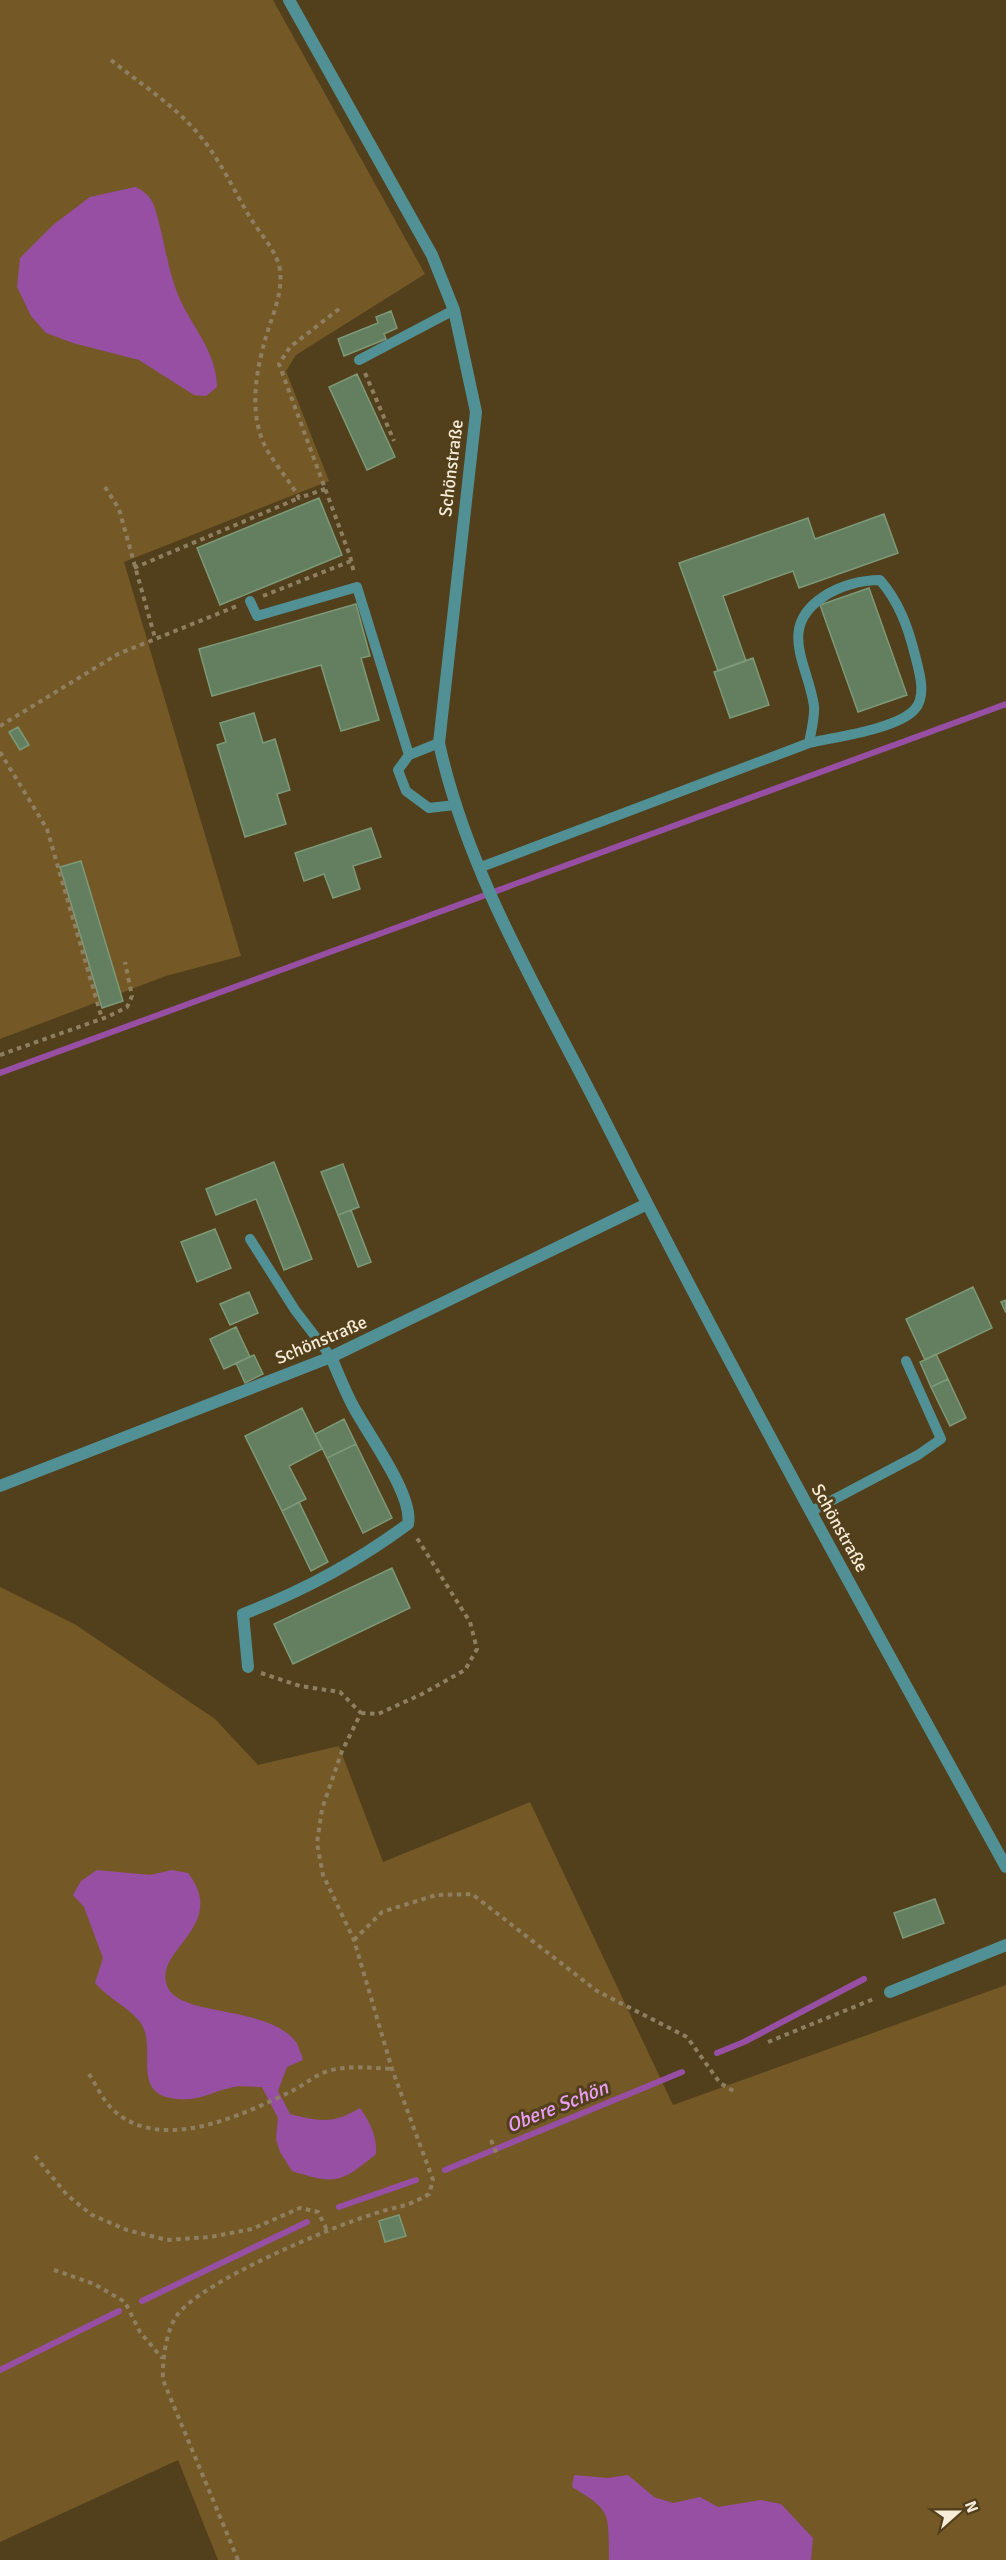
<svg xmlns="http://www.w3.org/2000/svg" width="1006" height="2560" font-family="Signika,sans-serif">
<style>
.green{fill:#745927}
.water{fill:#974fa4}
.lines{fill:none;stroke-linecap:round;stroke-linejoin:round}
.stream{stroke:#974fa4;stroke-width:6}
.building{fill:#637f5f;stroke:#7d9978;stroke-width:1.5}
.path{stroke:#8f7f61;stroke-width:4;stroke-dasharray:4.5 4.5;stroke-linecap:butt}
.service{stroke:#519195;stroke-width:10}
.minor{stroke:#519195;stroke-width:12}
.labels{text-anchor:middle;stroke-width:6;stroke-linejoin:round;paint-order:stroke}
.street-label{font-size:18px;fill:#f7ecd8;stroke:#523f1b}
.water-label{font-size:20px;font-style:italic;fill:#e99ff6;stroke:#523f1b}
</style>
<rect width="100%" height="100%" fill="#523f1b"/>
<path class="green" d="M0 0H273L425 274 296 355 286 371 329 481 124 562 241 956 166 976 0 1039Z
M0 1587 76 1625 215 1719 258 1765 339 1746 383 1862 530 1802 673 2105 1006 1985V2560H218L178 2460 0 2542Z"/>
<path class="water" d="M135 187C152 194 155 206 159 223 165 246 169 273 178 295 191 326 217 352 217 387L206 396 194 395 139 360 73 343 46 333 31 316 17 287 20 258 53 225 90 197Z
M97 1870 150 1875 172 1870 188 1873C230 1927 150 1951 168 1988 182 2017 268 2005 296 2042 299 2047 301 2054 303 2060L287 2067 278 2091 290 2114C319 2121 332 2125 360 2108 370 2122 377 2136 376 2154 341 2183 336 2185 292 2171L280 2152 276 2139 278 2118 262 2087C252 2087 240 2085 230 2088 210 2092 201 2101 177 2099 128 2095 159 2047 140 2022 127 2006 108 1998 95 1983L103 1958 84 1907 73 1895 81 1881Z
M574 2475 607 2478 628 2475 654 2497 673 2503 700 2497 718 2507 761 2500 781 2504 813 2538 811 2560H609C608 2514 613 2511 572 2487Z"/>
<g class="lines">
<path class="stream" d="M0 1073 1006 704
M717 2053 744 2042 864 1979
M445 2170 682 2072
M339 2207 416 2180
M142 2301 307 2222
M0 2370 119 2311"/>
</g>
<path class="building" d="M391 311 397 328 384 334 386 339 344 356 338 339 378 323 376 317Z
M357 374 395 457 367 470 329 387Z
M319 498 342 555 220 605 197 548Z
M884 514 898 553 799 588 793 571 723 596 746 661 718 671 679 563 808 518 815 539Z
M869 588 907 695 858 712 820 605Z
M356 604 370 656 361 658 379 720 341 731 321 665 212 696 199 649Z
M753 658 769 705 730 718 714 672Z
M254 713 263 743 275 739 290 790 277 794 286 824 245 837 217 745 226 742 220 723Z
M18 727 29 745 20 750 9 732Z
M371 828 381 857 353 866 360 889 333 898 324 874 304 881 295 853Z
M81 861 123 1001 102 1008 60 867Z
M274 1162 312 1259 284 1270 256 1199 216 1215 206 1189Z
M343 1164 359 1207 338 1215 321 1172Z
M351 1210 371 1262 358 1267 338 1215Z
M215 1229 231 1268 197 1282 181 1242Z
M973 1287 992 1328 925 1360 906 1319Z
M249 1292 258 1313 230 1325 220 1304Z
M1006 1300V1313L1001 1302Z
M236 1327 250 1357 224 1369 210 1339Z
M936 1354 948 1379 931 1387 920 1362Z
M254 1355 263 1374 245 1383 236 1363Z
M948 1379 966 1418 950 1426 931 1387Z
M302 1408 322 1449 289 1466 306 1499 282 1511 245 1436Z
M344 1419 356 1444 327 1458 315 1434Z
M356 1444 392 1518 363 1533 327 1458Z
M299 1502 328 1562 311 1571 282 1511Z
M392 1568 410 1608 293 1664 274 1624Z
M935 1899 944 1923 903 1938 894 1913Z
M399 2215 406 2236 385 2242 379 2221Z"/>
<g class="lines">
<path class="path" d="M111 60C143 86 179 108 204 141 223 165 235 193 251 219 261 235 277 251 280 270 283 293 272 316 266 337 256 370 249 411 264 444 273 463 289 479 299 498L325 489
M339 309 290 347 279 364 350 556 354 573
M365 373 394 441
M105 487 119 509 155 638
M134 568 299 498
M263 596 351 561
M0 726 118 654 237 606
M0 752 47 829 102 1019
M0 1055 107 1017 127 1007 132 996 125 962
M361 1713 378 1714 422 1694 465 1670 477 1649 470 1622 415 1535
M354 1940 382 1912 436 1895 472 1894 597 1991 687 2037 720 2083 735 2092
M768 2042 876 1998
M89 2074C96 2085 103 2100 112 2109 161 2155 242 2115 292 2091 304 2085 315 2075 328 2071 348 2065 371 2068 392 2069
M491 2140 498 2157
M35 2156 67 2195 92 2215 127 2230 167 2240 210 2237 252 2229 300 2208 318 2212 327 2230
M54 2270 94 2284 125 2302 140 2332 162 2358
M238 2560 163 2380C162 2362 166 2329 178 2314 205 2280 329 2228 373 2214 397 2206 406 2208 429 2194L433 2180 392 2069 354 1940 323 1875 317 1843 322 1809 342 1751 361 1713 340 1692 300 1686 261 1673"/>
<path class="service" d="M359 360 454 310
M250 601 257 616 357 587 409 755
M439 743 409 755 398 770 406 791 429 808 455 805
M481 867 809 743C811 732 815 717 814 706 808 664 777 628 823 597 839 586 861 580 880 580 899 602 908 627 915 655 919 671 927 695 915 709 898 729 835 737 809 743
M250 1239 295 1310 331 1357
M810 1512 918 1455 941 1439 906 1361"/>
<path class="minor" d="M289 0 432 255 454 310 476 412 439 743C468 876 543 998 604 1119 732 1372 869 1619 1006 1867
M0 1486 331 1357 647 1204
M248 1667 243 1614C301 1592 358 1561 408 1524 414 1495 366 1432 352 1404 344 1389 338 1373 331 1357
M890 1992 1006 1945"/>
</g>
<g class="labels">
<g class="street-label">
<text transform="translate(451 468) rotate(-83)" y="6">Schönstraße</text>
<text transform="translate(321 1340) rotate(-23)" y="6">Schönstraße</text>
<text transform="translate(840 1528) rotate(61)" y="6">Schönstraße</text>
</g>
<g class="water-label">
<text transform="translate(557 2106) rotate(-22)" y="7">Obere Schön</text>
</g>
</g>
<g transform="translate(958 2512) rotate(69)" stroke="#523f1b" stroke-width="4.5" paint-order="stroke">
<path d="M0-4.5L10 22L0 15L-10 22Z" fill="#f7ecd8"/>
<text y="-9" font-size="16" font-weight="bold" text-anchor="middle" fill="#f7ecd8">N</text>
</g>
</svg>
